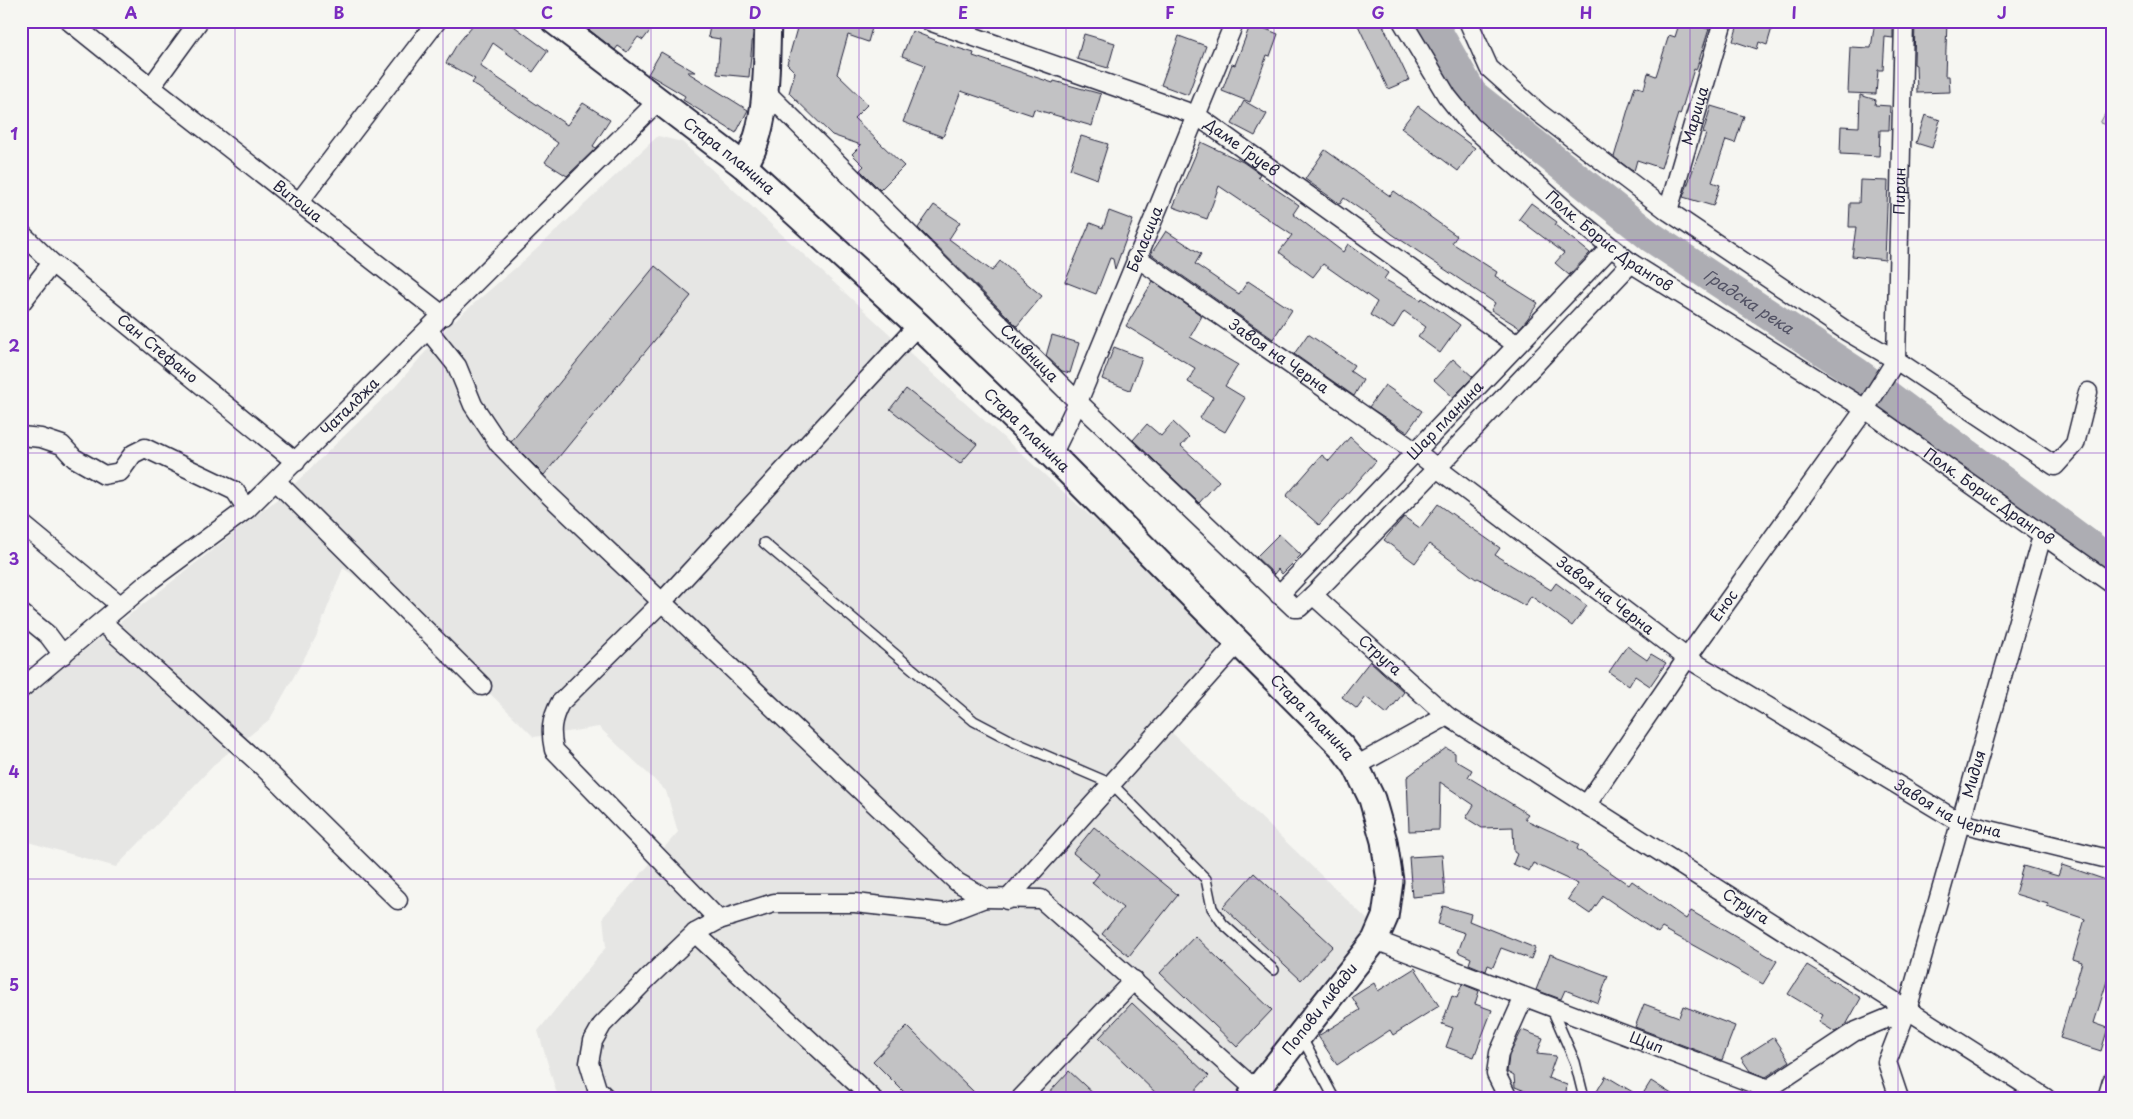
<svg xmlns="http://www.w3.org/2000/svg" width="2133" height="1119" font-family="'Playpen Sans',sans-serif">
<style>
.built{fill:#e6e6e4}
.green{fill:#d7d7d7;stroke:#7c7c89}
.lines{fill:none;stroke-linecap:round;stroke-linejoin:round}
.stream{stroke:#757583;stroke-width:5}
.river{stroke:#adadb3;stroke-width:31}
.building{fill:#c2c2c4;stroke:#22223b}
.lane-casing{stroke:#22223b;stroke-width:12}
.street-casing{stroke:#22223b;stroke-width:21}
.secondary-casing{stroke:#22223b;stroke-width:29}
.lane{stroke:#f6f6f2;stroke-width:9}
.street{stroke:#f6f6f2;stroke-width:18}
.secondary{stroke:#f6f6f2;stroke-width:25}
.grid{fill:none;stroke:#7b2cbf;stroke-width:1;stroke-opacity:0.55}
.labels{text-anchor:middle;stroke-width:4.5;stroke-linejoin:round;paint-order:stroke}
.street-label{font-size:15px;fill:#22223b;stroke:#f6f6f2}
.water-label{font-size:16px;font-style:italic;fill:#535365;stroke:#f6f6f2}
.neatline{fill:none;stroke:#7b2cbf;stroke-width:2}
.grid-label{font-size:16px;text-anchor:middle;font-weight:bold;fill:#7b2cbf}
</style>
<rect width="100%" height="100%" fill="#f6f6f2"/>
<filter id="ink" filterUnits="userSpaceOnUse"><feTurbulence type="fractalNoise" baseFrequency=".02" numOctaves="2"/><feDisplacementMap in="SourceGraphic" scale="10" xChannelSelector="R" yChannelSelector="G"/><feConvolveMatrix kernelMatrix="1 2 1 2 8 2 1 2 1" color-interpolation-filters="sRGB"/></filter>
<g filter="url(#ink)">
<path class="built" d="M658 136 682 142 923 365 1234 646 1166 727 1369 921 1350 954 1237 1098H561L556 1091 538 1031 606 947 603 917 678 832 666 791 599 727 534 737 415 619 343 568 316 637 270 719 218 761 116 867 21 840V700L285 493 395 387 447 327 528 257Z"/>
<path class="green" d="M2112 101V127L2100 123Z"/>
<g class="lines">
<path class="stream" d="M2098 552 2112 562"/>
<path class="river" id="s1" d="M1431 21 1472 94 1651 237 1857 373 2098 552"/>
</g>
<path class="building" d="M476 21H507L548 51 533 72 493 43 480 66 567 125 583 103 610 120 593 146 596 148 567 176 545 162 558 143 472 83 475 79 446 63 456 46Z
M578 21H644L653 27 643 40 638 37 627 52 618 46 615 50Z
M711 21H754L749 77 717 74 720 39 708 37Z
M799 21H874L868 42 848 35 837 74 868 104 854 118 904 166 880 190 860 170 864 166 852 154 861 145 832 135 789 93 795 72 787 64Z
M1356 21H1381L1409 80 1388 89Z
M1680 21 1709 29 1696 70 1694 69 1680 115 1678 114 1661 168 1637 160 1634 171 1631 170 1614 157 1635 86 1644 89 1648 73 1656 76 1669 35 1675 37Z
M1739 21H1774L1767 45 1759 42 1757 49 1733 41Z
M1875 21H1893V38L1885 37 1883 70H1878L1876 94 1848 93 1850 47 1871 48Z
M1915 21H1947L1945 76H1949L1950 92 1917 93 1916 65 1914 64Z
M1251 23 1278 34 1270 56 1267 55 1250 102 1222 91 1232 64 1235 65Z
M912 31 935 40V41L974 53 973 56 1053 83 1054 81 1101 94 1092 126 1034 109 1032 115 961 91 943 137 903 122 925 65 902 56Z
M1084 34 1115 43 1108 68 1077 59Z
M1179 36 1206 46 1188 95 1161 85Z
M661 52 695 72H687L748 110 736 133 683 100 685 96 648 74Z
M1860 95 1876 100 1875 105 1890 106 1889 130H1880L1879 156 1840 154 1841 126 1859 127Z
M1244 101 1267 114 1255 136 1232 124Z
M1418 106 1475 148 1458 171 1401 128Z
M1711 106 1744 116 1735 143 1726 140 1712 182 1720 185 1713 206 1683 197 1706 134 1703 133Z
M1925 115 1940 120 1932 148 1916 143Z
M1081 136 1108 144 1097 179 1070 169Z
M1201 142 1243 162 1260 174 1258 177 1299 205 1293 214 1343 252 1348 244 1388 273 1384 279 1421 300 1422 298 1460 325 1440 353 1418 337 1426 327 1404 311 1393 329 1370 315 1377 302 1323 264 1313 277 1279 252 1292 235 1219 186 1207 219 1173 207Z
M1325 150 1390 196 1394 191 1457 236 1452 243 1497 272 1495 276 1538 303 1528 318 1520 328 1491 310 1495 303 1392 234 1373 218 1344 198 1340 204 1305 179Z
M1860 180 1888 181 1885 260 1852 256 1856 227H1849L1850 203H1859Z
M1531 203 1557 222 1555 225 1590 253 1569 275 1555 263 1564 253 1519 219Z
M934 205 960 222 949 239 992 271 1000 261 1042 296 1017 326 918 228Z
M1109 211 1133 220 1115 269 1113 259 1110 258 1096 294 1065 282 1090 223 1103 228Z
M1166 231 1201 254 1195 264 1239 294 1248 281 1292 310 1273 339 1151 254Z
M655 266 691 296 544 475 511 442Z
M1153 281 1202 316 1190 337 1238 365 1225 386 1245 398 1225 432 1200 418 1213 397 1188 382 1195 368 1126 326Z
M1308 334 1354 365 1350 371 1363 380 1354 396 1294 354Z
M1052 335 1079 343 1070 373 1062 371 1046 356Z
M1114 347 1142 358 1130 390 1102 379Z
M1453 359 1473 377 1453 397 1434 380Z
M1385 385 1422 411 1407 432 1369 407Z
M906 389 977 444 960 464 890 409Z
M1173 422 1189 437 1181 446 1219 481 1199 503 1133 440 1147 424 1161 436Z
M1350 437 1376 461 1319 525 1286 496 1322 455 1329 461Z
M1438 504 1500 548 1495 555 1551 590 1556 583 1587 606 1572 626 1531 596 1525 606 1478 578 1476 579 1429 544 1415 563 1384 540 1404 517 1420 528Z
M1279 534 1301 555 1282 574 1278 569 1274 574 1256 557Z
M1627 646 1647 660 1651 654 1666 663 1650 686 1635 676 1629 686 1609 672Z
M1370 661 1404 692 1387 714 1366 697 1357 709 1342 697Z
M1446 748 1455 753V760L1472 770 1468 777 1528 814 1524 819 1579 844 1577 849 1629 885 1632 881 1686 919 1691 911 1777 961 1763 984 1662 928 1658 933 1603 896 1590 914 1568 899 1578 884 1533 863 1529 871 1513 864 1517 854 1514 852 1513 827 1482 828 1466 818 1474 805 1440 782 1439 830 1409 831 1407 777Z
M1094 827 1178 895 1129 956 1102 934 1123 908 1092 883 1099 874 1073 853Z
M1442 855 1445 894 1412 897 1409 857Z
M2062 865 2112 882V965L2094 1023 2108 1028 2101 1051 2060 1038 2082 962 2073 959 2085 919 2047 906 2048 904 2015 894 2023 866 2058 876Z
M1254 873 1333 946 1301 980 1223 907Z
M1443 906 1471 914 1469 921 1535 948 1531 959 1501 948 1493 967 1488 965 1486 971 1469 964 1471 958 1458 952 1465 933 1438 924Z
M1195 936 1272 1010 1237 1047 1160 973Z
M1550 954 1608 976 1598 1003 1565 990 1561 999 1536 990Z
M1807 965 1861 998 1846 1025 1835 1032 1819 1022 1823 1015 1788 994Z
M1415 968 1439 1006 1393 1035 1390 1030 1337 1065 1318 1036 1360 1010 1352 997 1374 983 1378 991Z
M1462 984 1479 991 1475 1004 1492 1010 1474 1057 1446 1047 1453 1028 1442 1024 1452 996 1457 998Z
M1132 1003 1209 1076 1188 1098H1161L1099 1038Z
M1644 1004 1679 1017 1683 1006 1735 1026 1722 1060 1635 1027Z
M907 1026 980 1098H910L873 1061Z
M1522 1030 1543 1038 1537 1054 1556 1056 1548 1078 1567 1085 1565 1098H1528L1530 1093 1515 1087 1514 1076 1507 1072 1509 1056Z
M1774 1037 1790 1061 1766 1077 1750 1071 1741 1058Z
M1069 1071 1098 1098H1044Z
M1606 1076 1641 1097 1651 1081 1678 1098H1593Z"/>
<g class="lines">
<defs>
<path id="lane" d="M764 543 974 721 1012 741 1112 784 1206 879 1212 908 1223 924 1274 970
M1551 1007 1575 1062 1584 1098
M1301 1036 1334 1098"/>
<g id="street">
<path d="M69 21 151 87 199 21"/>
<path id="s2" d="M929 21 1196 115 1517 345"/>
<path id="s3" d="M1402 21 1447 96 1471 126 1574 217 1631 263 1865 409 2112 584"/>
<path d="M1468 21 1489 68 1539 113 1668 211 1848 332 1896 360 2055 466 2075 444 2088 392"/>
<path id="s4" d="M151 87 444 316"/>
<path id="s5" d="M765 91 1078 402 1294 608H1299L1313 595 1437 468 1631 263"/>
<path d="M299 202 437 21"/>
<path id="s6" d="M1668 211 1723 21"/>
<path id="s7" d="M21 233 52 263 296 462"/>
<path id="s8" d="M1136 257 1416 452 1687 658 1961 823 2112 860"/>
<path d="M21 303 52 263"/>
<path d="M429 331 457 366 473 405 499 444 547 493 957 882 985 898 1041 899 1256 1090 1261 1098"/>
<path d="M21 436 41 438 62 445 74 458 104 475 120 472 133 454 145 448 235 491 247 509"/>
<path id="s9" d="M1052 455 1078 402 1235 21"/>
<path d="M276 481 482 686"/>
<path d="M21 523 120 605"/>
<path id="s10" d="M1279 595 1611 247"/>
<path id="s11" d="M1313 595 1447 716 2046 1098"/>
<path d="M21 613 48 635 63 655"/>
<path d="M102 622 262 766 398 900"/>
<path id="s12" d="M21 689 151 580 247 509 658 101"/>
<path d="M1356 766 1447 716"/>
<path id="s13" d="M1587 804 1687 658 1865 409 1896 360 1904 21"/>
<path d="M1007 900 1237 644"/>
<path d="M719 920 554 750C550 731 551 720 560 703L662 602 918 325"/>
<path d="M695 933 872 1098"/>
<path id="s14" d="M1375 940 1768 1089 1854 1032 1907 1010"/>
<path d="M606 1098 597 1089 589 1063 593 1041 602 1025 649 977 695 933 719 920 774 903H855L946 913 985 898"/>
<path d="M1021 1098 1134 980"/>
<path d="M1508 1098 1496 1074 1499 1053 1524 997"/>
<path id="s15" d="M1899 1098 1887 1062 1907 1010 2042 536"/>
<path d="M2107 1098 2112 1081"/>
</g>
<g id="secondary">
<path id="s16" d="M554 21 744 166 918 325 1052 455 1341 746 1356 766 1372 799 1384 841 1390 881 1385 917 1375 940 1250 1098"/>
<path d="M744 166C769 129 766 66 768 21"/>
</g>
</defs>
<use href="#lane" class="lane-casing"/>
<use href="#street" class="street-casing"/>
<use href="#secondary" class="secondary-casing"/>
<use href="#lane" class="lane"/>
<use href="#street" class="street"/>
<use href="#secondary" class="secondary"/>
</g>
</g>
<path class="grid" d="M235 21V1098M443 21V1098M651 21V1098M859 21V1098M1066 21V1098M1274 21V1098M1482 21V1098M1690 21V1098M1898 21V1098M21 240H2112M21 453H2112M21 666H2112M21 879H2112"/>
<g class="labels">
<g class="street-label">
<text dy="5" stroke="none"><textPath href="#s6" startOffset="99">Марица</textPath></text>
<text dy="5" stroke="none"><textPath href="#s2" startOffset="339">Даме Груев</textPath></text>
<text dy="5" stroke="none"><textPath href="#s16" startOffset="221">Стара планина</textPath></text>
<text dy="5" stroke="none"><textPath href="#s13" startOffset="710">Пирин</textPath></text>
<text dy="5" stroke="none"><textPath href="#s4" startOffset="186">Витоша</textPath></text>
<text dy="5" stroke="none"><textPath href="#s9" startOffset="235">Беласица</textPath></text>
<text dy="5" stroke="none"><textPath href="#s3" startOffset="306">Полк. Борис Дрангов</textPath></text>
<text dy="5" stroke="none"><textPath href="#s7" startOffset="179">Сан Стефано</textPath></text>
<text dy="5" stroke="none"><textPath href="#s5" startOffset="372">Сливница</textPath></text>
<text dy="5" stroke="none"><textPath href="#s8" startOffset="174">Завоя на Черна</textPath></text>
<text dy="5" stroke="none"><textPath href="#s12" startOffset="434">Чаталджа</textPath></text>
<text dy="5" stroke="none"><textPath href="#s10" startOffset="241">Шар планина</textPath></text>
<text dy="5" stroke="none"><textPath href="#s16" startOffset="626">Стара планина</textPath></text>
<text dy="5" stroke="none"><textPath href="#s3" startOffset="764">Полк. Борис Дрангов</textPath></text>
<text dy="5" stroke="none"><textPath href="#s8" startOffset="579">Завоя на Черна</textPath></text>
<text dy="5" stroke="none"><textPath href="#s13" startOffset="241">Енос</textPath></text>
<text dy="5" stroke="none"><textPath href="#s11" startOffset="90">Струга</textPath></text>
<text dy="5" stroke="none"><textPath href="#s16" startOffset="1031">Стара планина</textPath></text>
<text dy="5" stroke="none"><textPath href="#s15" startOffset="339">Мидия</textPath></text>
<text dy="5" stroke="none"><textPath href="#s8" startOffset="984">Завоя на Черна</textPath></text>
<text dy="5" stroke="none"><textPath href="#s11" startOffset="535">Струга</textPath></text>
<text transform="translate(1320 1009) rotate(-52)" y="5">Попови ливади</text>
<text dy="5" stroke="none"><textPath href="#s14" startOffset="290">Щип</textPath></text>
</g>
<g class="water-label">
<text dy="6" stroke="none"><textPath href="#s1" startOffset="430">Градска река</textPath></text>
</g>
</g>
<rect width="2133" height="1119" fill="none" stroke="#f6f6f2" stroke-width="55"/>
<rect x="28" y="28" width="2078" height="1064" class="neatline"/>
<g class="grid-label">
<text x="131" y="19">A</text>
<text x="339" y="19">B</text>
<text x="547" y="19">C</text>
<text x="755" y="19">D</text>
<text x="963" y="19">E</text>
<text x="1170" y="19">F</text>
<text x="1378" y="19">G</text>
<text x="1586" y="19">H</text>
<text x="1794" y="19">I</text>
<text x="2002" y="19">J</text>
<text x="14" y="140">1</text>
<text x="14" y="352">2</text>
<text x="14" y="565">3</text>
<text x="14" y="778">4</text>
<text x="14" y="991">5</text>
</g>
</svg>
